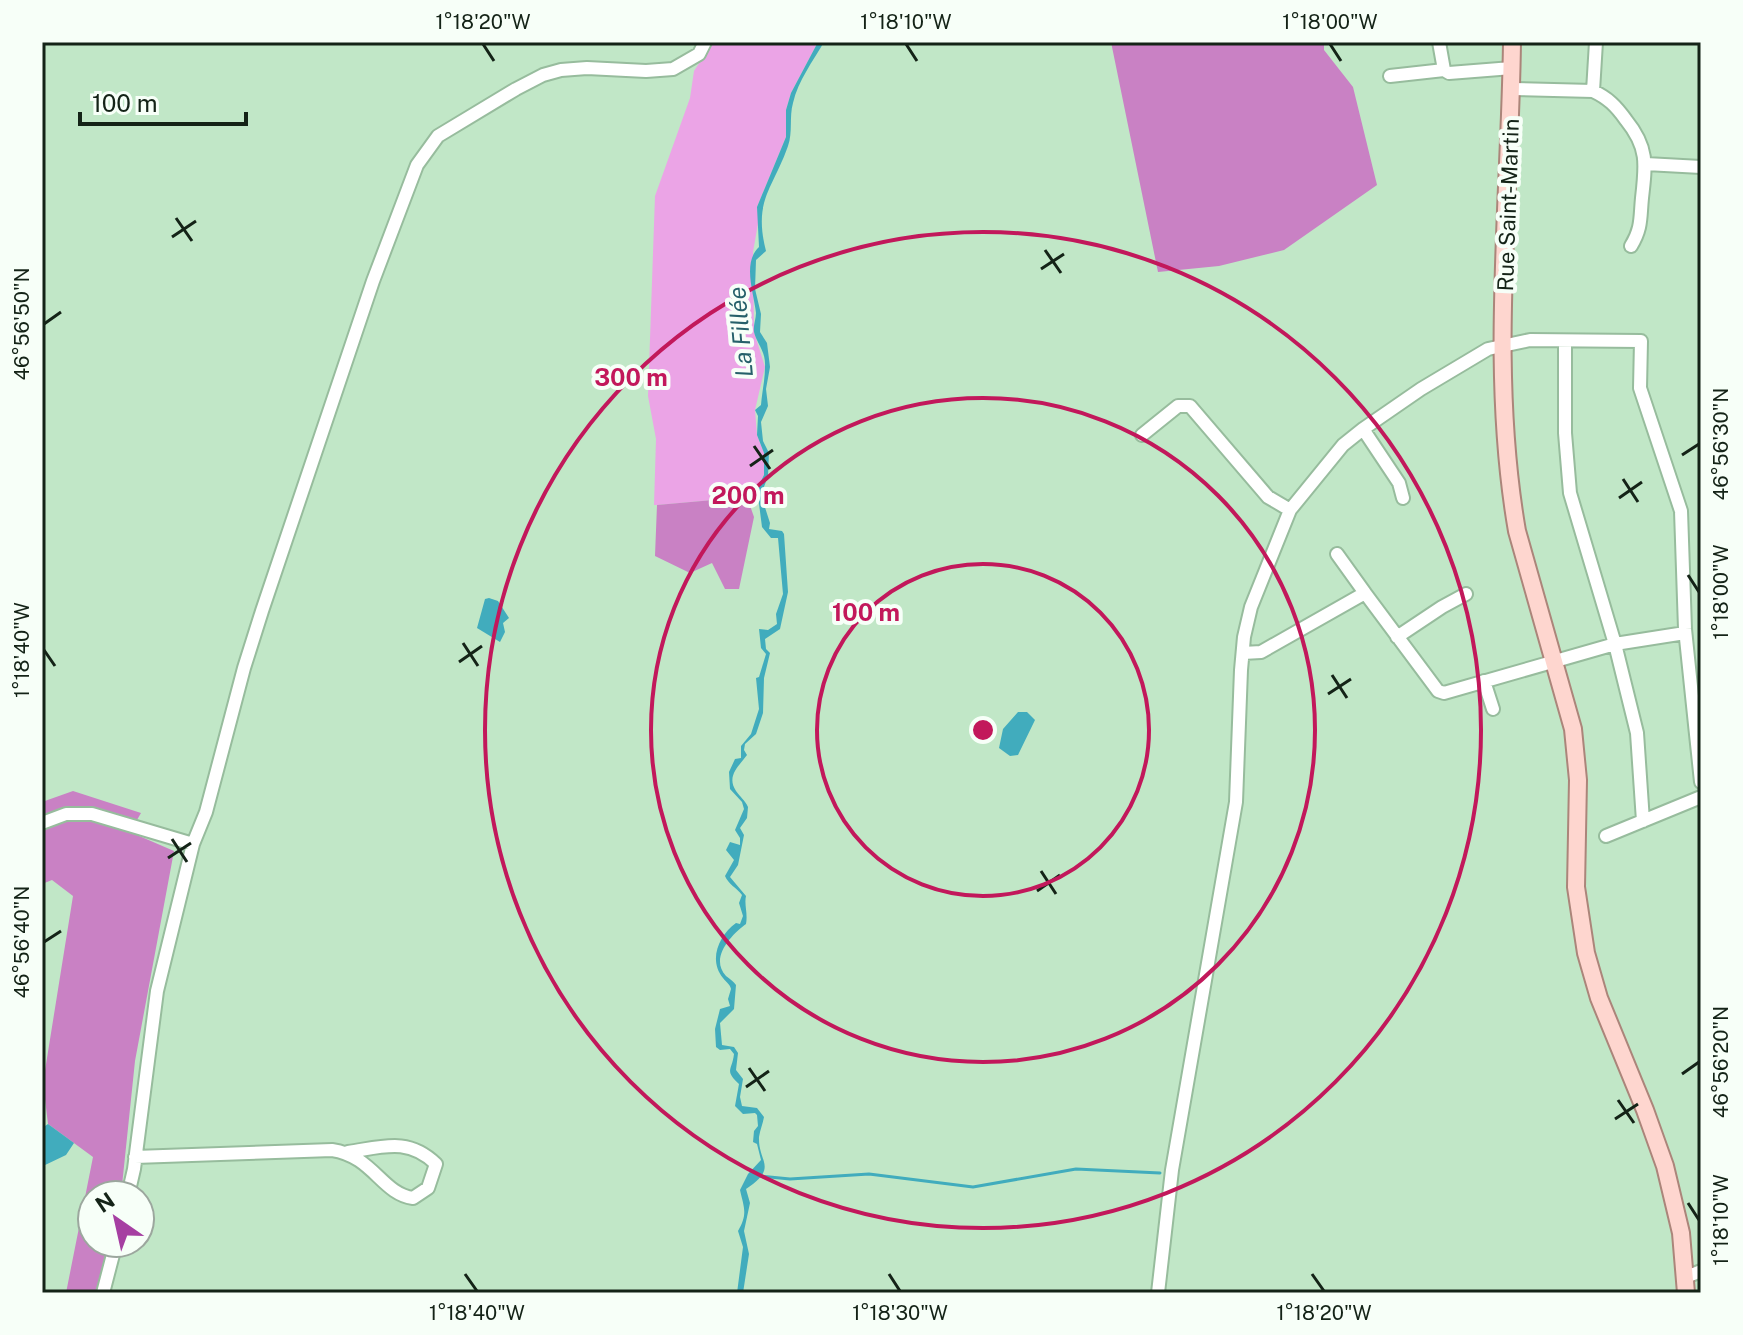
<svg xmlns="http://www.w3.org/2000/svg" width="1743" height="1335" font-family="'Public Sans',sans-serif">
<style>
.green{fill:#eba4e6}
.forest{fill:#c981c4}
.water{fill:#41acbd}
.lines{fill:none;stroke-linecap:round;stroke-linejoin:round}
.stream{stroke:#41acbd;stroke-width:3}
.minor-casing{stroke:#97bc9d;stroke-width:16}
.major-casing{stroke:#ab857a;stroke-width:20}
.minor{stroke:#fff;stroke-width:12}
.major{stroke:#fed6cf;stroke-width:16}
.ticks{fill:none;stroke:#142317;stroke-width:3}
.ring{fill:none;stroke:#c2185b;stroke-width:4}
.labels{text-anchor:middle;stroke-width:8;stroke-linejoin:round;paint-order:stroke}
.street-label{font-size:22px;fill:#142317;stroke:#f7fff8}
.water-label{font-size:24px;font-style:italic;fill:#26606a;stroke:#f7fff8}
.centre{fill:#c2185b;stroke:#f7fff8;stroke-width:4}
.ring-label{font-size:24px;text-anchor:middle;font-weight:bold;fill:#c2185b;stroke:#f7fff8;stroke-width:8;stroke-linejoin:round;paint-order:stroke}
.neatline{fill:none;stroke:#142317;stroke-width:3}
.ticks-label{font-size:20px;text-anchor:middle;fill:#142317}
</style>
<rect width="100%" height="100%" fill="#c1e7c7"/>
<path class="green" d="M713 42H818L791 93 786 110V137L757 207 759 218 753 252 754 332 765 367 755 410 757 435 764 453V475L757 489 747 497 657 505H654L656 439 648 396 655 196 690 98 694 71Z"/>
<path class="forest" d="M1111 42H1324V50L1353 87 1377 185 1284 250 1219 266 1158 272Z
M747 497 754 517 739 589H725L712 563 690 573 655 556 657 505Z
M73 791 141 813 130 832 174 851 135 1061 121 1195H92V1243H115L109 1293H66L93 1157 48 1124 43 1083 73 896 52 880 42 884V802Z"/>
<path class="water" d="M818 42H824C813 61 798 81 793 103 789 117 793 132 788 146 773 189 753 200 766 251L756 260 755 289 761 314 760 332 767 343 770 367 766 389 768 406 761 422 763 441 769 453 768 476 761 495 770 523 769 529 782 531 784 534 788 592 780 629 765 639 766 649 770 653 764 678 763 713 756 734 745 744 744 750 747 755C739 766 726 776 736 791 740 797 745 800 748 807L747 818 740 828 744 835 738 865 730 877 746 896C744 905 748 913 746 924 732 934 709 958 726 976 730 979 734 982 736 985L734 1009 720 1023 722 1045 734 1047 738 1053 736 1070 743 1079 740 1097 742 1106 757 1108 764 1117C763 1123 760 1130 759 1137 758 1163 779 1167 746 1189L750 1203 744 1231 749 1254 743 1293H737L743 1247 738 1231C748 1214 744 1208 740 1190L748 1174 761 1160 757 1144 753 1142 754 1131 758 1126 757 1115 755 1113 743 1114 735 1106 739 1084C724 1070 732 1071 734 1054L730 1049 720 1050 716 1047 715 1029 720 1009 730 1006 728 999 731 989C730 984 726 982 723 978 708 960 719 935 736 923L740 924 743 916 739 903 742 895C737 888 728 884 725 876L734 860 726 850 730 842 740 845V838L735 830 744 809 742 802 730 789 729 772 735 759 741 758V746L751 734 759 709 756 678 759 677 766 654 761 648 759 629 768 630 777 624 776 614 783 594 778 538H771L762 527 758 496 757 489 764 475V453L757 435 758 416 755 410 761 405C762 392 765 380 765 367 766 351 757 344 754 332 753 326 756 319 756 313 754 293 742 263 759 247L757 207 786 137V110L791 93Z
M489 598 498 601 509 618 503 623 505 632 500 642 477 628 485 599Z
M1018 712H1027L1035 720 1018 755 1010 756 999 748 1003 729Z
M48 1124 74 1143 66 1155 43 1166 42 1128Z"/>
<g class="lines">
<path class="stream" d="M759 1176 790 1179 869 1174 973 1187 1076 1169 1160 1173"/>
<defs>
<path id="minor" d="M1439 42 1444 70
M1390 76 1444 70 1449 73 1512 68
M1512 89 1593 91 1596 42
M1593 91C1608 98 1616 106 1626 120 1648 147 1646 164 1642 198 1640 218 1642 228 1631 246
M1646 164 1701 167
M1565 341V433L1570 493 1615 644 1637 733 1643 821
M1363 429 1399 483 1403 498
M1142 435 1178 406H1190L1268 497 1290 510
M1337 554 1365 593
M1397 637 1442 607 1466 594
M1243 653 1261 652 1365 593 1438 691 1444 693 1615 644 1685 633
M1484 681 1493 709
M42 823 66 814H92L193 844
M1606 836 1701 797
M135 1157 332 1150C373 1156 382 1194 413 1198L428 1188 436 1164C408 1137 383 1147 348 1152
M128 1195 134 1169 157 991 193 844 206 812 244 668 262 611 373 281 417 165 438 136 516 89 543 75 561 70 587 68 646 71 673 69 699 54 705 42
M1686 1277 1701 1271
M103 1293 116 1243
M1158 1293 1172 1170 1236 802 1241 670 1244 637 1251 607 1290 510 1343 445 1363 429 1421 389 1488 349 1530 340 1641 341 1640 388 1681 511 1685 629 1701 782"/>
<path id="major" d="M1512 42C1510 204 1489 370 1517 531L1573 729 1578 780 1576 887 1586 953 1599 998 1645 1110 1665 1166 1681 1233 1686 1293"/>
</defs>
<use href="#minor" class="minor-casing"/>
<use href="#major" class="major-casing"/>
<use href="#minor" class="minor"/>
<use href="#major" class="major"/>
</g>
<path class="ticks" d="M483 44 494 61M906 44 917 61M1330 44 1341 61M176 218 192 241M172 237 196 221M1045 250 1061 273M1041 269 1064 254M44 324 61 312M754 446 770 469M1682 455 1699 444M750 466 773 450M1623 479 1638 502M1619 498 1642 482M1688 575 1699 592M463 643 478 666M44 650 55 666M459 662 482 646M1332 675 1347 698M1328 694 1351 679M172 839 187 862M168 858 191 843M1041 871 1056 894M1037 891 1060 875M44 942 61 931M749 1068 765 1091M1682 1074 1699 1062M746 1087 769 1071M1618 1100 1634 1123M1615 1119 1638 1104M1688 1203 1699 1220M465 1274 477 1291M889 1274 900 1291M1312 1274 1324 1291"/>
<g class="ring">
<circle cx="983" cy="730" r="166"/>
<circle cx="983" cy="730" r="332"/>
<circle cx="983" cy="730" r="498"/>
</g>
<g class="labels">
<g class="street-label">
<text transform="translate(1508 205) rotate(-88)" y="8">Rue Saint-Martin</text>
</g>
<g class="water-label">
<text transform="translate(741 332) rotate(-95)" y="8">La Fillée</text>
</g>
</g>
<circle cx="983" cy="730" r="12" class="centre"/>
<g class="ring-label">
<text x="631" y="386">300 m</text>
<text x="748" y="504">200 m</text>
<text x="866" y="621">100 m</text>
</g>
<rect width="1743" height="1335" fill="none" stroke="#f7fff8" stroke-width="88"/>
<g transform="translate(116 1219) rotate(326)"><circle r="38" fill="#f7fff8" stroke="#9ca79e" stroke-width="2"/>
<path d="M0-6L14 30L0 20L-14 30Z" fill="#a63fa2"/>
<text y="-12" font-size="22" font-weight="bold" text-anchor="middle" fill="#142317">N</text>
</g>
<path d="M80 112v12h166v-12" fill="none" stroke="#142317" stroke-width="4"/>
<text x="92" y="112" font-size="24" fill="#142317" stroke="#f7fff8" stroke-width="6" paint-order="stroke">100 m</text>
<rect x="44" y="44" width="1655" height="1247" class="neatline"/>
<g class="ticks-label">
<text x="483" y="29">1°18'20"W</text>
<text x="906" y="29">1°18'10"W</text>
<text x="1330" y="29">1°18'00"W</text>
<text transform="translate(22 324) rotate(-90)" y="7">46°56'50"N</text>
<text transform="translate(1721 444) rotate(-90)" y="7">46°56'30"N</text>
<text transform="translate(1721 592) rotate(-90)" y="7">1°18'00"W</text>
<text transform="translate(22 650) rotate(-90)" y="7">1°18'40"W</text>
<text transform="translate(22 942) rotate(-90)" y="7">46°56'40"N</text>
<text transform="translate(1721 1062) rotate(-90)" y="7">46°56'20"N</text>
<text transform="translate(1721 1220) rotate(-90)" y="7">1°18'10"W</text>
<text x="477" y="1320">1°18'40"W</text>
<text x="900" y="1320">1°18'30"W</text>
<text x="1324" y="1320">1°18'20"W</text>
</g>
</svg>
